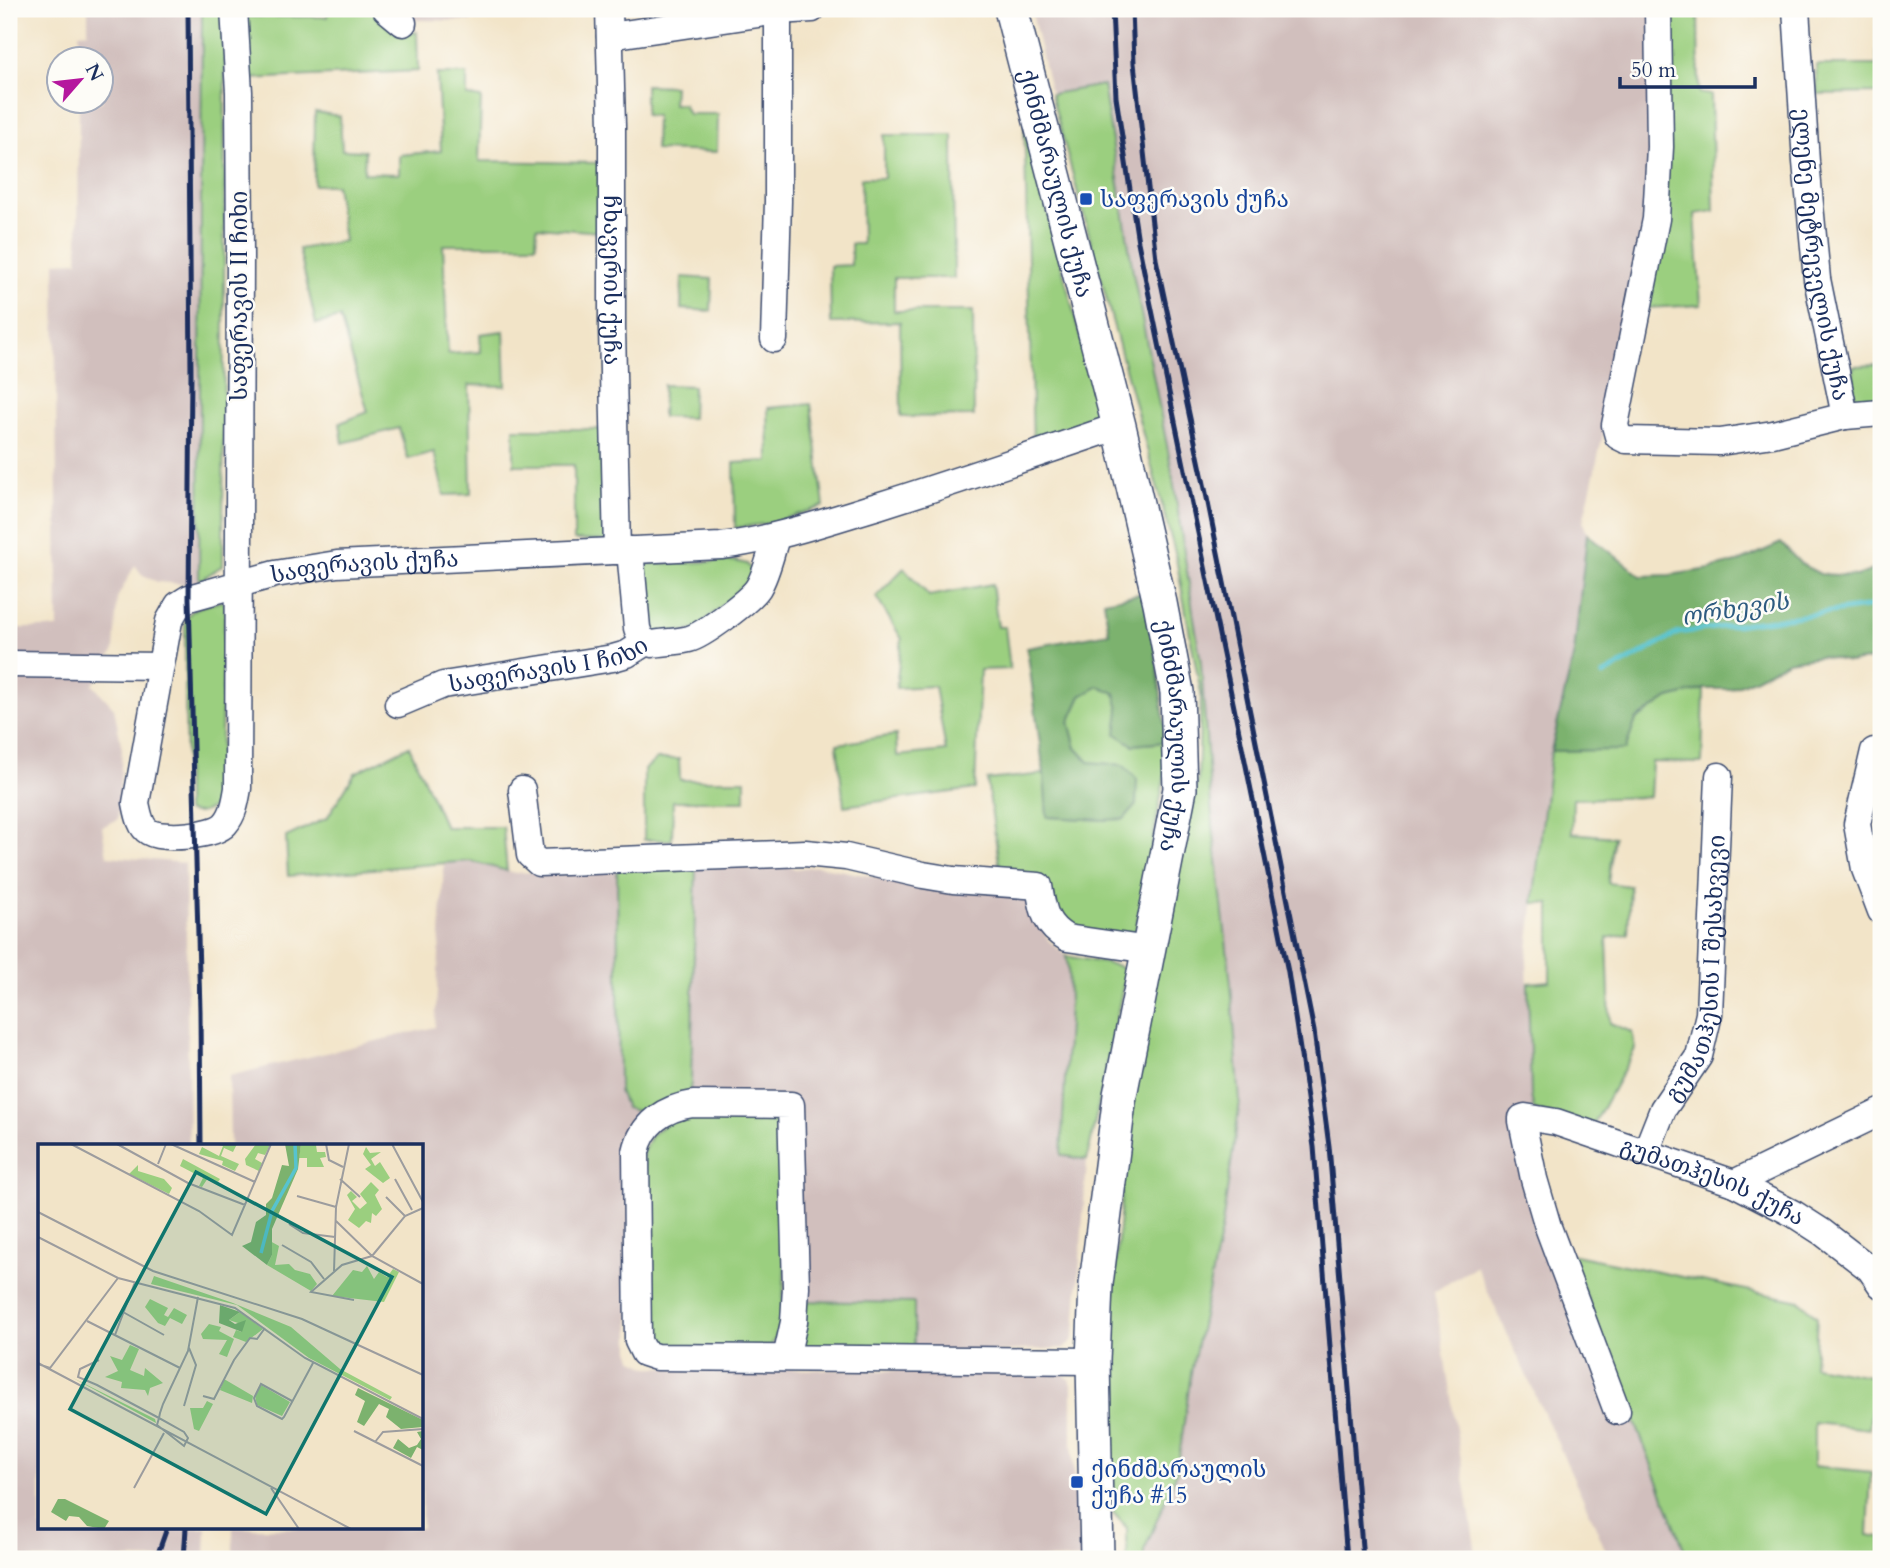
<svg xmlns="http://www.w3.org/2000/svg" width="1890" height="1568" font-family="Cardo,'Noto Serif Georgian',serif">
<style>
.industrial{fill:#d1bfbd}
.green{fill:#9bcf7f;stroke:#5b7f6e;stroke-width:2}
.forest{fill:#7cb26e;stroke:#4c7066;stroke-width:2}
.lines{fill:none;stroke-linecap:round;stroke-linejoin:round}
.stream{stroke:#57c3cf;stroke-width:5}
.minor-casing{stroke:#3b4a6e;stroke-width:29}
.major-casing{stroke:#3b4a6e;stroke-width:36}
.minor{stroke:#fff;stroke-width:26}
.major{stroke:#fff;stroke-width:33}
.rail{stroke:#1b2f5e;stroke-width:5}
.transit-dot{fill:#1a4fb4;stroke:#fdfcf7;stroke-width:2.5}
.labels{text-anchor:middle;stroke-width:5;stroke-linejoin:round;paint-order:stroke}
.street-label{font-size:23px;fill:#1b2f5e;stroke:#fdfcf7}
.transit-label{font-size:23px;fill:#164399;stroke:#fdfcf7;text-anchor:start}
.water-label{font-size:24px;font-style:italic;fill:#2d5b80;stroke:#fdfcf7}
.inset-river{fill:none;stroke:#57c3cf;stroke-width:3.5}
.inset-road{fill:none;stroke:#9c9c9e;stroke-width:2}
.view{fill:#0f766e;fill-opacity:0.15;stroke:#0f766e;stroke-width:3.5}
.inset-edge{fill:none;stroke:#1b2f5e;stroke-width:3.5}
</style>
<rect width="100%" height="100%" fill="#fdfcf7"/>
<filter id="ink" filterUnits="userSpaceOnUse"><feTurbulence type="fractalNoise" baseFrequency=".0143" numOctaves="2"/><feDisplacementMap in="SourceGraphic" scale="14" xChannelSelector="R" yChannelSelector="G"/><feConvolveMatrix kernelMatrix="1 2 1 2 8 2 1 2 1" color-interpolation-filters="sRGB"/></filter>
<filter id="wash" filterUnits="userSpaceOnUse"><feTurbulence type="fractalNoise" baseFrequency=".00686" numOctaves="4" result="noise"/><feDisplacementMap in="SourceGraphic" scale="28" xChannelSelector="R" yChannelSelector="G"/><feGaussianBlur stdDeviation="1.57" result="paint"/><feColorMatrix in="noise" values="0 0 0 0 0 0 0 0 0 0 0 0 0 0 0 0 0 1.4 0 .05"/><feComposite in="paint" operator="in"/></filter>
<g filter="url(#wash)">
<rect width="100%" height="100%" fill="#f2e4c8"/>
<path class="industrial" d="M88 9H202L199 581 184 584 158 582 143 576 135 565 117 598 114 650 93 685 114 708 122 749 118 819 102 827 107 856 185 863 189 1146H40V1528H206L205 1559H9V628H58L55 262 78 261 79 102H102V60L79 59V33L88 32Z
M397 9H532L531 17 472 12 471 21 417 20 401 13Z
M1031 9H1650L1652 171 1624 343 1583 522 1587 534 1574 653 1551 751 1527 959 1531 1095 1547 1186 1570 1254 1688 1559H1609L1593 1520 1476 1266 1434 1292 1477 1559H1144V1551L1177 1472 1191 1373 1231 984 1211 807 1201 663 1171 466 1134 278 1103 85 1051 94Z
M470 861 515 873 617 868 626 1108 643 1113 628 1151 630 1350 634 1360 648 1367 1062 1373 1069 1379 1072 1388V1441L1077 1517 1084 1549 1083 1559H233V1528H422V1146H230L229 1076 435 1027 444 863Z
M782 862 794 869 818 866 931 888 1027 895 1048 940 1066 956 1070 969 1068 987 1069 1003 1061 1155 1087 1160 1075 1330 1072 1341 1064 1348 914 1355 801 1301 689 1097 691 1082 696 864Z"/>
<path class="green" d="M202 9H221L225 63 223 565 199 581Z
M327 9H378L410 33 417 32 418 71 248 79 245 16 327 17Z
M1667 9H1698L1699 93 1711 95 1714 211 1695 214 1701 305 1646 308Z
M1877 10H1881V93L1817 94 1816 65H1877Z
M437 74H467V96L481 98 479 161 599 163 600 232 537 227 536 245H443L448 354 481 352 480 334 504 331 506 386 469 385 471 494 444 495 434 452 408 459 399 428 343 443 340 423 368 412 340 318 316 324 299 249 344 241 336 185H314L315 112 340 116 342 150 365 151 364 173 399 174V155L441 151Z
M645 85 674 86 673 104H683L688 114H718L717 152 655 150 656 116 645 115Z
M1103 85 1134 278 1171 466 1201 663 1211 807 1231 984 1240 1102 1222 1226 1191 1373 1177 1472 1144 1551V1559H1127V1528L1110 1509 1111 1320 1129 1110 1178 856 1198 779 1201 694 1175 553 1051 94Z
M1024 119 1100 414 1093 423 1033 443Z
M884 135H953L954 278H894V311H973L974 416 901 417 900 322 831 323 830 266 851 265V244H862L861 178H884Z
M682 277 712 279 711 311 681 309Z
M1881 365V405L1855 406 1853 366Z
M663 385 693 386 692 418 662 417Z
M811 404 824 506 771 523 735 528 734 463 769 461 768 408Z
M514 429H607V541L574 540V465H514Z
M735 561 747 564 751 570 749 581 695 630 648 635 639 564Z
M904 568 929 596 992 584 998 627H1005L1010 669 980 670 975 789 844 806 837 744 896 735 897 756 946 751 935 686 896 688 902 639 876 597Z
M222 601 225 604 219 801C211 811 198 816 186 811L185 621C191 606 208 605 222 601Z
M1099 686 1115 692 1119 710 1133 745 1167 742 1165 775 1134 939 1077 931 1001 877 987 780 1044 774 1048 817 1104 820 1089 762 1076 748 1069 722 1081 696Z
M1704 689 1702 763 1652 762 1650 797 1573 799 1572 833 1614 837 1608 883 1630 886 1628 934 1607 938 1610 1023 1632 1032 1635 1049 1593 1126 1534 1110 1531 1096 1528 983 1550 981V904L1533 903 1551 751 1625 749 1636 720 1669 698Z
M409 746 445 827H503L507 871 470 861 288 876 286 837 327 818 355 773Z
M657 759H679L680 780H745V801H673L672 840H644V770Z
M696 864 691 1082 689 1097 652 1111 643 1113 626 1108 619 1091 617 868Z
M1066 956 1115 965C1122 967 1124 970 1125 977L1087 1160 1061 1155 1069 1003C1068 986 1070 971 1066 956Z
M784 1112 786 1243 782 1325 770 1348 669 1350 655 1342 649 1328 643 1152 651 1135 679 1113Z
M1570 1254 1800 1301 1817 1317 1814 1366 1875 1377 1869 1429 1814 1423V1466L1871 1472 1868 1535 1881 1537V1559H1688Z
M801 1301 914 1303V1355L805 1351 799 1342Z"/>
<path class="forest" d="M1587 534 1641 576 1670 575 1710 569 1741 561 1781 543 1801 564 1820 574 1857 576 1881 567V659L1849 662 1821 656 1788 661 1756 678 1730 689H1704L1669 698 1636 720 1625 750 1551 751 1574 653Z
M1148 592 1167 742 1133 745 1116 734 1119 710 1115 693 1099 686 1081 696 1069 722 1076 748 1089 762 1123 765 1137 779 1136 805 1124 819 1104 820 1047 817 1044 774 1027 648 1109 633 1104 601Z"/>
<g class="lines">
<path class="stream" d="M1603 675 1678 633 1881 605"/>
</g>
</g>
<g filter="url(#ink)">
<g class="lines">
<defs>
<g id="minor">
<path id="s1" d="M234 9 239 92 240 256 238 788C236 800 234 814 225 824 214 836 163 840 149 832 140 827 138 812 136 803L169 621 178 605 189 598 275 574 337 564 721 546C776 539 828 521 881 505 961 480 1040 453 1119 426"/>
<path d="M386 9 403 23"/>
<path id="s2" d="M609 9 612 126V328L617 551"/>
<path d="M1658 9 1660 147 1656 219 1615 425 1618 436 1626 440 1720 442 1773 434 1845 416 1881 413"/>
<path id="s3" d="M1796 9 1806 162 1817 279 1845 416"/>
<path d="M610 36 778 11 812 9"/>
<path d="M774 339 778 201V11"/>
<path d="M630 550 637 628 640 637 646 642"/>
<path d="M646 642 652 644C664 642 677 642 689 639 704 635 750 600 758 588 767 573 771 553 776 537"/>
<path d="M9 664 160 666"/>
<path id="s4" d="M398 704 443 685 613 658 627 654 646 642"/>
<path d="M1874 751 1857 824 1865 869 1881 911"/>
<path d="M522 790 530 855 539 863 805 853 846 857 923 875 953 880 1039 886C1043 909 1044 925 1067 938L1149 950"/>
<path id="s5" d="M1646 1152 1663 1109 1699 1056 1709 1014 1719 776"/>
<path d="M1734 1183 1881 1112"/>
<path d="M786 1358 794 1322 796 1287 791 1105 693 1104C665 1108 642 1123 636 1152L638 1341 644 1353 656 1357 1093 1361"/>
<path id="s6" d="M1617 1411 1548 1227 1534 1179 1522 1121V1118L1525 1117 1556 1122 1734 1183 1794 1214 1822 1232 1870 1269 1881 1285"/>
</g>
<g id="major">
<path id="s7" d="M1011 9 1119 426 1160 603 1177 692 1180 789 1120 1095 1096 1284 1093 1361 1097 1559"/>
</g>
</defs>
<use href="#minor" class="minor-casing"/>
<use href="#major" class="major-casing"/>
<use href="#minor" class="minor"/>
<use href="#major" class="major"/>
<path class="rail" d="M188 9 191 374 189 598 200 1011 201 1146
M1112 9 1116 97 1138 242 1264 853 1288 972 1301 1056 1314 1147 1347 1559
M1132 9 1134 63 1156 259 1207 498 1314 1031 1329 1146 1363 1559
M156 1559 167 1528
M184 1559 186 1528"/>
</g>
</g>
<g class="transit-dot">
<rect x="1079" y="192" width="14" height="14" rx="3.5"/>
<rect x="1070" y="1475" width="14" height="14" rx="3.5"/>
</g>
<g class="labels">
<g class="street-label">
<text dy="8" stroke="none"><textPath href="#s7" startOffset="180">ქინძმარაულის ქუჩა</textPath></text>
<text dy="8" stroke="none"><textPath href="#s3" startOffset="247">ელენე მეტრეველის ქუჩა</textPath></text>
<text dy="8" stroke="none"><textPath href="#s2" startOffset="271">ჩხავერის ქუჩა</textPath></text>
<text transform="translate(239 296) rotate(-90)" y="8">საფერავის II ჩიხი</text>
<text dy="8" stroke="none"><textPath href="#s1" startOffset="1325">საფერავის ქუჩა</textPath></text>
<text dy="8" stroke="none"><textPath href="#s4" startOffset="156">საფერავის I ჩიხი</textPath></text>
<text dy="8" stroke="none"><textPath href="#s7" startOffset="747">ქინძმარაულის ქუჩა</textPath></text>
<text dy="8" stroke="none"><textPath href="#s5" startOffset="196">გუმათჰესის I შესახვევი</textPath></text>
<text dy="8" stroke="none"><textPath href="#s6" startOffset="511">გუმათჰესის ქუჩა</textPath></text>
</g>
<g class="transit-label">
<text x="1100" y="207">საფერავის ქუჩა</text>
<text x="1091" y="1477">ქინძმარაულის<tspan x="1091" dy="26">ქუჩა #15</tspan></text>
</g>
<g class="water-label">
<text transform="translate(1735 609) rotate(-9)" y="8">ორხევის</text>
</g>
</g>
<g transform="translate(38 1144)">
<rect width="385" height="385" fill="#f2e4c8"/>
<path d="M176 0H199L195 8 186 4 183 12 201 20 197 27 184 21 185 17 161 10 164 3 181 12 185 2ZM218 0 232 1 227 11 220 9 217 15 224 19 221 27 208 21 207 15ZM263 0 278 1 279 8H287L288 13 282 14 286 23H269V14H261ZM328 3 332 9 343 8 333 15 337 22 342 18 352 34 345 39 327 25 333 21 325 10ZM145 15 182 35 180 38 170 34 164 43 161 42 165 34 142 22ZM100 21V27L126 35 134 44 131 50 91 30ZM333 38 341 46 337 51 344 65 338 72 334 69 333 79 328 77 321 84 310 76 317 65 309 51 313 47 319 53 314 57 322 65 329 59 322 50ZM232 97 241 102 237 121 251 120 257 126 272 130 279 140 273 147 229 121 234 111ZM329 122 336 135 341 128 349 133 355 125 361 128 346 158 294 152 315 126 324 128ZM116 132 195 159 253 183 302 225 354 253 352 256 271 214 199 161 113 140ZM112 155 130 164 126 171 130 173 136 164 149 171 144 180 132 174 127 182 120 179 107 163ZM202 168 225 185 208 198 195 193 198 186 204 188 200 179 191 176ZM171 180 183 183 181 187 196 195 189 213 181 210 189 196 165 195 163 190ZM92 201 101 205 92 226 106 232 107 224 125 239 112 244 110 252 107 246 83 244 84 238 67 233 80 227 72 212 84 216ZM35 234 117 275 118 279ZM186 235 215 252 214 259 182 246ZM223 241 252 258 244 272 219 261 217 252ZM169 257 175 260 161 287 156 285 152 264H165Z" fill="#9bcf7f"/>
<path d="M247 0H263L260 25 234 85V111L229 121 204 102 213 98 218 78 228 71V60L234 54 244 21 251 22ZM182 161 202 168 191 176 197 180 208 176 204 188 181 179ZM320 244 385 276V283L363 285 348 273 351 265 341 260 326 282 319 278 327 257 317 251ZM385 287V306L379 303 373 314 355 304 360 295 371 304 379 301 383 295 379 288ZM20 355H27L71 377 66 385 49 382 41 373 31 372 28 377 13 368Z" fill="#7cb26e"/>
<path class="inset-river" d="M223 109 234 67 258 24 257 0"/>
<path class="inset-road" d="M33 0 161 67 194 91 233 0M79 0 150 39 207 61M133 0 217 38M288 0 291 16 305 23M354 0 385 58M120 20 128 0M302 35 322 53M357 35 374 66M259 52 298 63M348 53 367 72M0 68 115 127 264 175 385 231M298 77 334 112 385 140M251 80 265 89 297 93M0 93 80 134 197 164 267 214 385 275M244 101 273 118 286 135M334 112 367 72 385 64M296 127 298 63 311 0M316 156 273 148 304 121 334 112M85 168 126 191M49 177 142 224M77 191 97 138M61 216 42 225 40 233 59 241 121 274 146 288 150 294 146 302 119 281 121 274 122 269 125 260 150 207 160 153M0 219 313 385M0 220 12 224 80 134M165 252 176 255 196 216 212 194 219 195 227 184M254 257 223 240 216 254 219 262 244 275 246 273 275 219M146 262 158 221 151 204M316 287 385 322M337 298 345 288 385 285M96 344 126 289M233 344 261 385"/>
<path class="view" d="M158 28 354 133 228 370 32 265Z"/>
<rect width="385" height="385" class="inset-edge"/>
</g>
<rect width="1890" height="1568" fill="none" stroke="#fdfcf7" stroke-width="35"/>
<g transform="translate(80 80) rotate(62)"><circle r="33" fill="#fdfcf7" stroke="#a3aaba" stroke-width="2"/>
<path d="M0-5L12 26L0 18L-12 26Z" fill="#b5179e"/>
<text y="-10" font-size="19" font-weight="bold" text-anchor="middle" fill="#1b2f5e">N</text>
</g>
<path d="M1620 77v10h135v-10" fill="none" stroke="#1b2f5e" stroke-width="3.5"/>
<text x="1631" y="77" font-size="21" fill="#1b2f5e" stroke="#fdfcf7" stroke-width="5" paint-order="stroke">50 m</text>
</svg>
